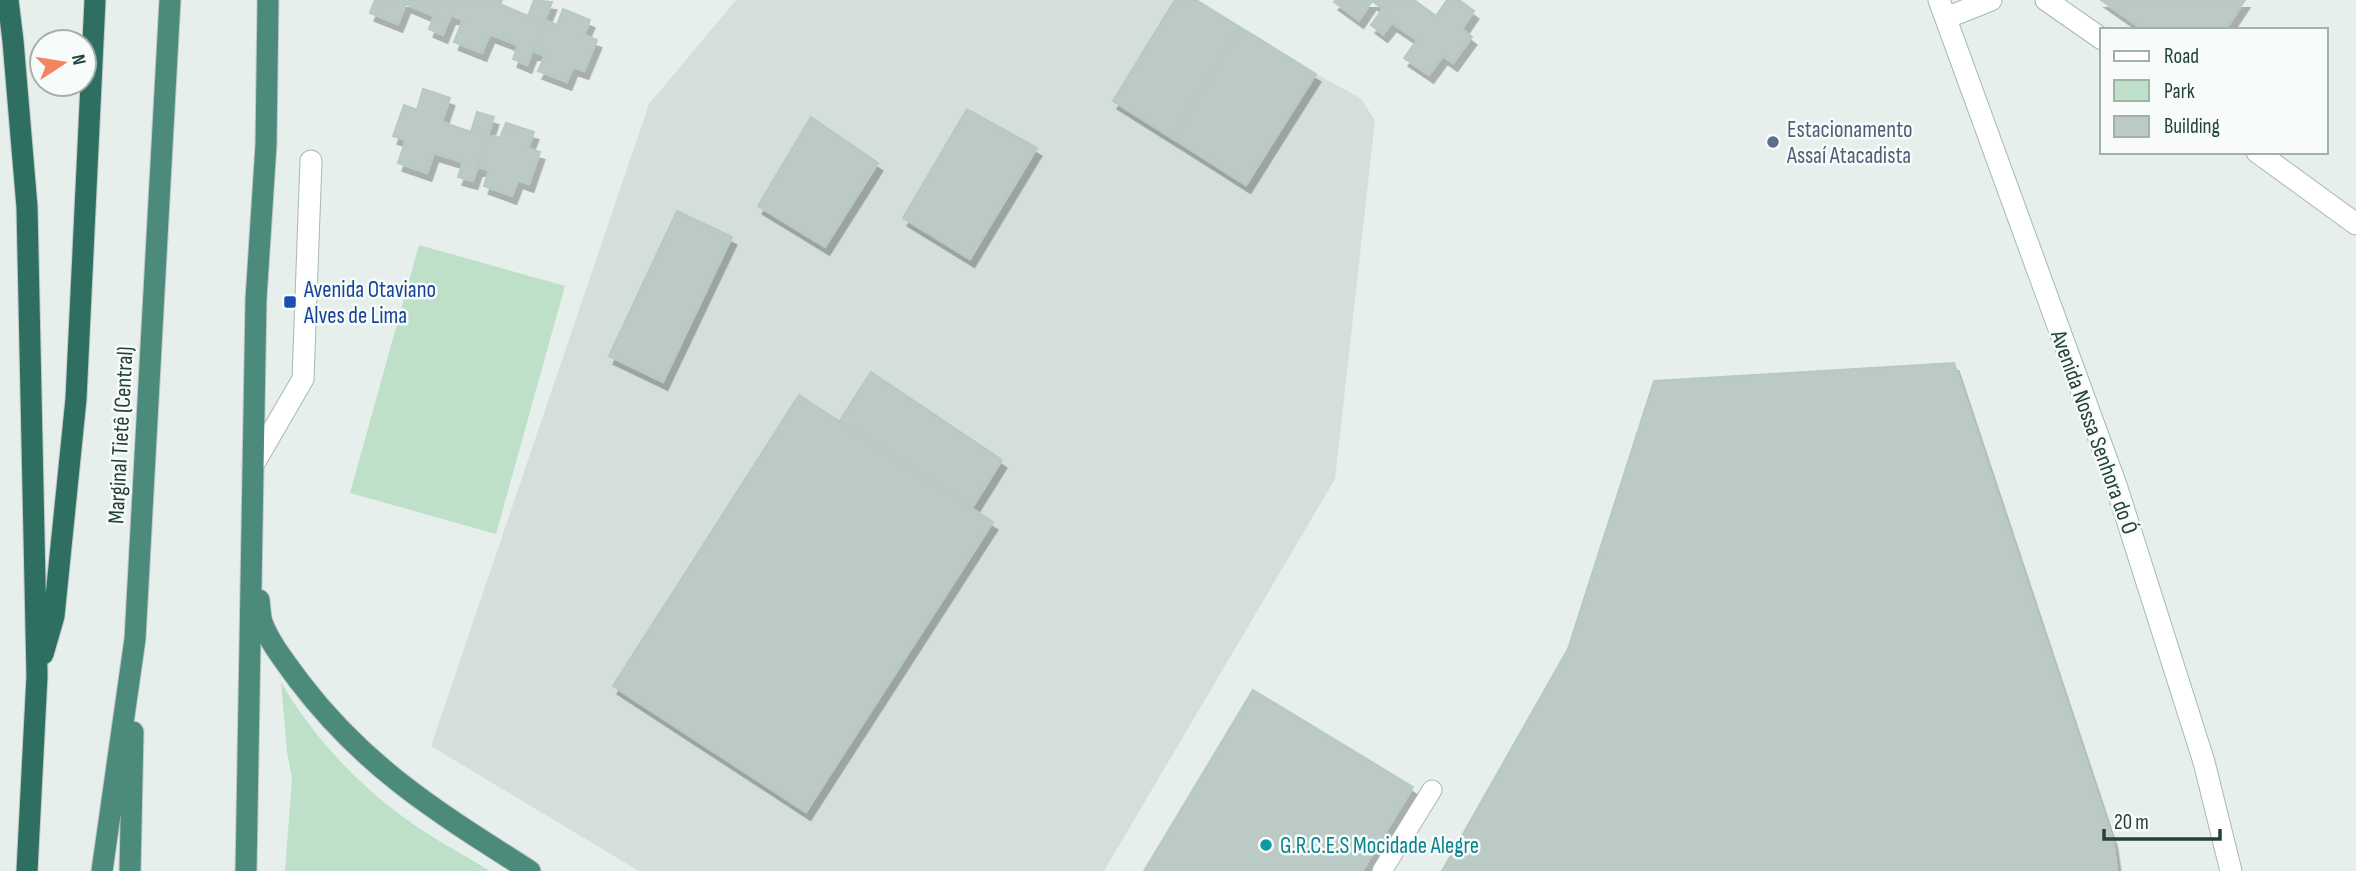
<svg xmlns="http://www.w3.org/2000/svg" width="2356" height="871" font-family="'Sofia Sans Condensed',sans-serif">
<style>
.built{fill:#d4dfda}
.green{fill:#bfe0c8}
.building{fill:#bbcac4;stroke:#b8c9c2;stroke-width:2;filter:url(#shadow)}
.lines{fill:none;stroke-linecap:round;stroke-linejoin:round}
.service-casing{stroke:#a8b8b2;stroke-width:21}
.minor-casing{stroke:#a8b8b2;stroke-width:23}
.secondary-casing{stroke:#a4bbb3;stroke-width:23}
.trunk-casing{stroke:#c2cac8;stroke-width:23}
.motorway-casing{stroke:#c2cac8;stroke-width:23}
.service{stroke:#fff;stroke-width:19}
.minor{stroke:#fff;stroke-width:21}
.secondary{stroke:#fff;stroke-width:21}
.trunk{stroke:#4c8a7c;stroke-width:21}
.motorway{stroke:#2f6f62;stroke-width:21}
.service-dot{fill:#5c6f8a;stroke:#f7fbf9;stroke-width:2.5}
.transit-dot{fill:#1a4fb4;stroke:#f7fbf9;stroke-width:2.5}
.culture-dot{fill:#0f9aa8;stroke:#f7fbf9;stroke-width:2.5}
.labels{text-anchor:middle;stroke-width:5;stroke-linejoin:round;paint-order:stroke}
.service-label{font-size:23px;fill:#4e5e75;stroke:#f7fbf9;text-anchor:start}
.transit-label{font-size:23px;fill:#164399;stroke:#f7fbf9;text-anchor:start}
.street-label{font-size:23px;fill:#24423a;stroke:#f7fbf9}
.culture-label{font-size:23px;fill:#0d838f;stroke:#f7fbf9;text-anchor:start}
</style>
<defs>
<filter id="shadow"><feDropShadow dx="4.5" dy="8" stdDeviation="0" flood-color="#0004"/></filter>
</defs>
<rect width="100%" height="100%" fill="#e6efeb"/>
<path class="built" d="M736 0H1196L1316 74 1360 98 1375 120 1335 479 1104 871H639L431 746 649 104Z"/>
<path class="green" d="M419 245 565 286 496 534 350 493Z
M281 682C309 730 347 773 390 807 421 832 457 851 490 871H285L292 778 287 752Z"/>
<path class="building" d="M375 0H457L443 35 429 29 434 16 406 4 398 24 370 13Z
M457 0H502L500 4 528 16 534 0 552 2 527 65 513 59 518 45 490 34 482 53 454 42 463 20 451 15Z
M1175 0H1196L1240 27 1172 138 1113 101Z
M1336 0H1389L1382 8 1372 1 1359 20 1334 2Z
M1389 0H1414L1436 16 1447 0H1459L1474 11 1462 29 1472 37 1453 63 1443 56 1429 75 1404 58 1417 40 1392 23 1383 34 1371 25Z
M2101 0H2245L2225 30H2144Z
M563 9 590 20 584 35 597 40 584 71 573 67 567 82 538 71 545 56 533 51 545 20 557 25Z
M1240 27 1316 74 1246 185 1172 138Z
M423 89 450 98 442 122 471 132 477 112 494 117 473 181 458 177 463 162 434 153 427 173 398 163 406 140 393 136 404 105 417 110Z
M967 109 1037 148 970 259 903 218Z
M811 117 878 163 825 247 758 206Z
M506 123 534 132 528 148 540 152 529 184 518 180 512 196 484 186 489 170 477 167 488 135 500 138Z
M677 211 732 237 663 382 609 356Z
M1954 363 2113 841 2117 871H1442L1568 649 1654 381Z
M871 372 1002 460 972 508 839 422Z
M799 395 993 522 806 812 613 686Z
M1253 690 1413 787 1362 871H1144Z"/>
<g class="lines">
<defs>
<path id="service" d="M1382 871 1432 790"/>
<path id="minor" d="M2046 0 2102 39
M1946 18 1991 0
M2257 152 2356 224
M253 465 303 379 311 161"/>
<path id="secondary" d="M1939 0 2116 485 2204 762 2231 871"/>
<path id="trunk" d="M259 600C260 607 260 615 262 622 269 642 286 663 299 681 366 769 439 813 530 871
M102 871 135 639 170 0
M130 871 133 732
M246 871 256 299 266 145 268 0"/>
<path id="motorway" d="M8 0 13 41 27 207 37 676 27 871
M43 654 54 616 76 399 95 0"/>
</defs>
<use href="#service" class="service-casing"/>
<use href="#minor" class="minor-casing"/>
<use href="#secondary" class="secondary-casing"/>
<use href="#trunk" class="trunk-casing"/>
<use href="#motorway" class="motorway-casing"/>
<use href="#service" class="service"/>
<use href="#minor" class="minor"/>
<use href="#secondary" class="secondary"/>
<use href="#trunk" class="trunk"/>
<use href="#motorway" class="motorway"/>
</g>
<circle class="service-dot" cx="1773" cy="142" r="7"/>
<rect class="transit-dot" x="283" y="295" width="14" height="14" rx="3.5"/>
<circle class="culture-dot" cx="1266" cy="845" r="7"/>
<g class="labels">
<g class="service-label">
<text x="1787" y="137">Estacionamento<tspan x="1787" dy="26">Assaí Atacadista</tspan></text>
</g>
<g class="transit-label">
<text x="304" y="297">Avenida Otaviano<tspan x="304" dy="26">Alves de Lima</tspan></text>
</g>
<g class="street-label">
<text transform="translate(2095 432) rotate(70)" y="8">Avenida Nossa Senhora do Ó</text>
<text transform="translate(120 435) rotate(-87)" y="8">Marginal Tietê (Central)</text>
</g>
<g class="culture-label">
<text x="1280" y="853">G.R.C.E.S Mocidade Alegre</text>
</g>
</g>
<rect x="2100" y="28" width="228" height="126" fill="#f7fbf9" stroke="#a3b1ad" stroke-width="2"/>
<rect x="2114" y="51" width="35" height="10" fill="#ffffff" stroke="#a3b1ad" stroke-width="2"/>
<text x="2164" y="63" font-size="21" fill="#24423a">Road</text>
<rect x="2114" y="80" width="35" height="21" fill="#bfe0c8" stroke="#a3b1ad" stroke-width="2"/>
<text x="2164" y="98" font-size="21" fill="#24423a">Park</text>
<rect x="2114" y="116" width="35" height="21" fill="#bbcac4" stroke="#a3b1ad" stroke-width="2"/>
<text x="2164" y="133" font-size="21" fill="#24423a">Building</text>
<g transform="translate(63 63) rotate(78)"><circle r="33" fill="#f7fbf9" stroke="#a3b1ad" stroke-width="2"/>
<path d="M0-5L12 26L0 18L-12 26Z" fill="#f4845f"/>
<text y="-10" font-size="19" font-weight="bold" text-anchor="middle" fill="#24423a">N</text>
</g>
<path d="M2104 829v10h116v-10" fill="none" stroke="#24423a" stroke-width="3.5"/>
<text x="2114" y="829" font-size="21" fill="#24423a" stroke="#f7fbf9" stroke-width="5" paint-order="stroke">20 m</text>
</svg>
